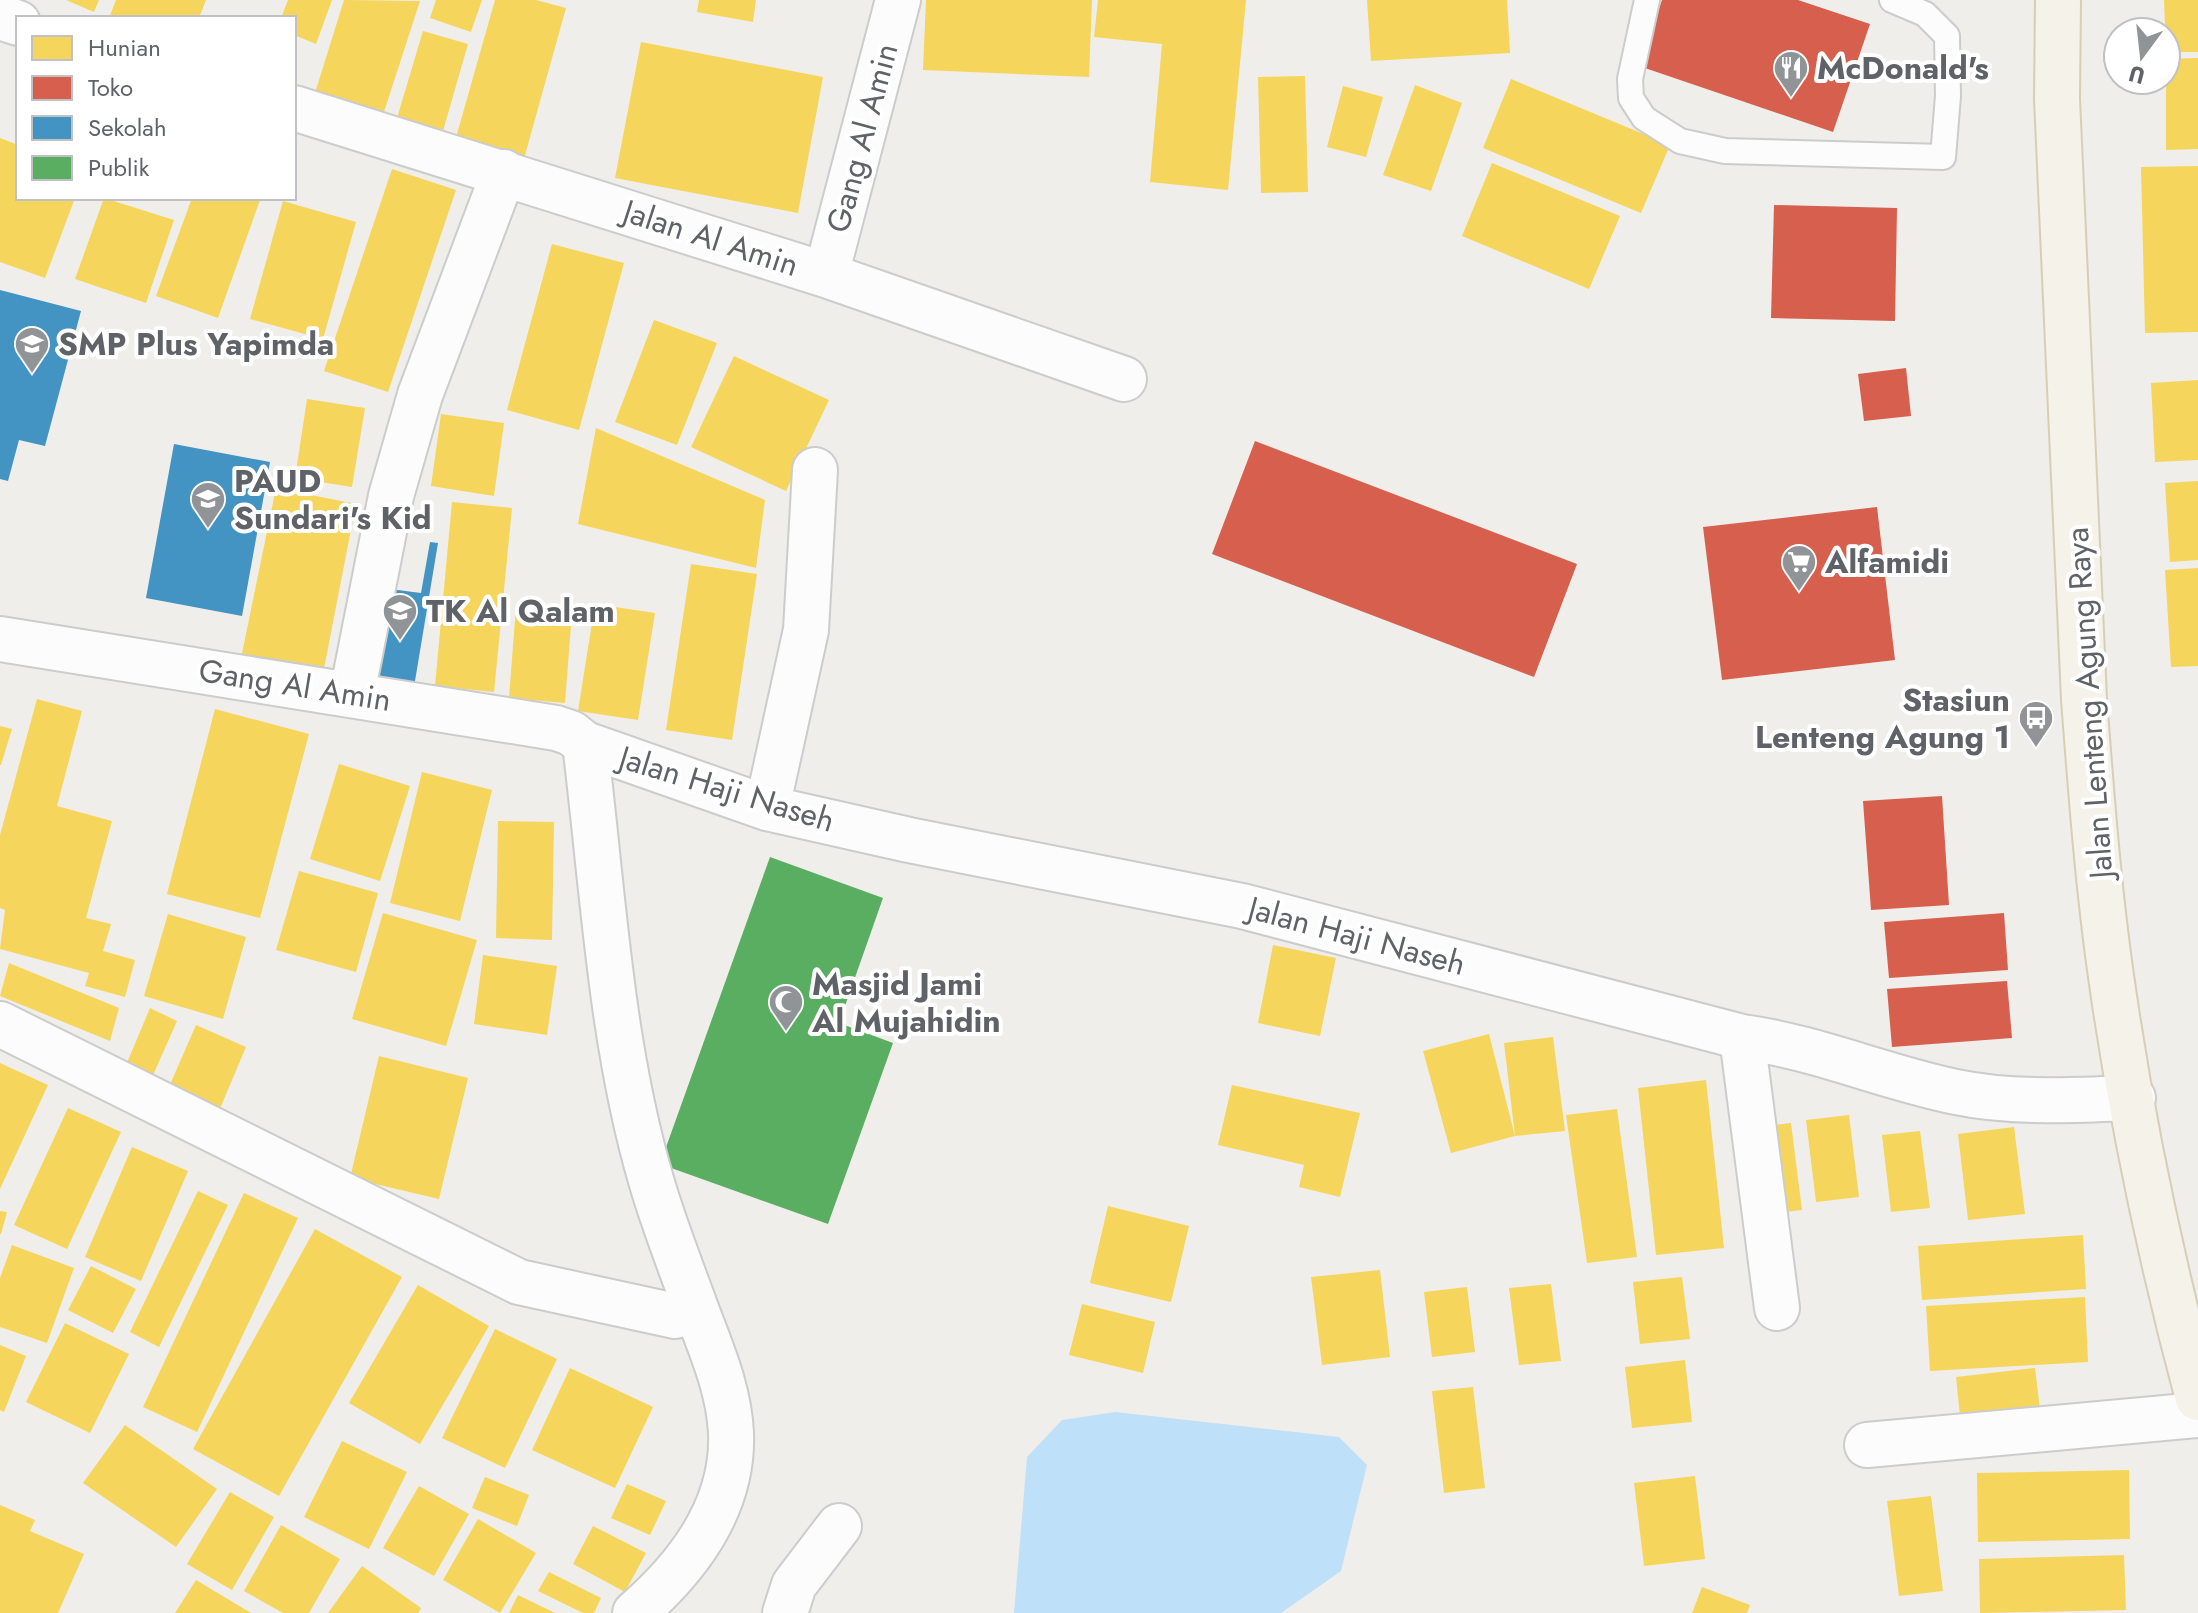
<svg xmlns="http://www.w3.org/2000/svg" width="2198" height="1613" font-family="Jost,sans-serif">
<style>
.water{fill:#bfe0f9}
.homes{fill:#f6d55c}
.shops{fill:#d6604d}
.schools{fill:#4393c3}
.public{fill:#5aae61}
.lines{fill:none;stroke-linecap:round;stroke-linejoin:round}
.service-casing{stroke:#cbcccc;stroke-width:28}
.minor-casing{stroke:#cbcccc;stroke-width:48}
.primary-casing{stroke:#d7ceb8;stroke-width:48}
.service{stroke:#fdfcfc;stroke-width:24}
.minor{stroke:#fdfcfc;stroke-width:44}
.primary{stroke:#f4f2e9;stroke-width:44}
.labels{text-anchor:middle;stroke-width:8;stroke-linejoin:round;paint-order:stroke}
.poi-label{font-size:32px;font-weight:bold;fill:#5f6368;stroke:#fff;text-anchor:start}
.street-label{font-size:32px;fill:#5f6368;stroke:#fff}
</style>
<rect width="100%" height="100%" fill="#efeeea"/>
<path class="water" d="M1115 1412 1339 1437 1367 1465 1341 1571 1281 1613H1014L1027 1457 1062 1420Z"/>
<path class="homes" d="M66 0H99L94 12Z
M116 0H206L199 18H109Z
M288 0H332L316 44 294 35V18H281Z
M344 0 420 1 383 115 315 93Z
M436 0H482L471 32 430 18Z
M495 0H536L566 8 522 166 453 148Z
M699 0H756L753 22 697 12Z
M926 0H1092L1089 77 923 70Z
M1098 0H1246L1228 190 1150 182 1162 44 1094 37Z
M1367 0H1507L1510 53 1371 61Z
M2164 0H2198V52H2166Z
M423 31 468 44 443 131 397 118Z
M641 42 823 77 798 213 615 178Z
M2198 58V149L2166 150V59Z
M1305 76 1308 192 1261 193 1258 77Z
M1511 79 1670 145 1641 213 1483 148Z
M1415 85 1462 103 1431 191 1383 175Z
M1343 86 1383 97 1366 157 1327 147Z
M0 138 18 145V198H75L45 278 0 262Z
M1492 163 1620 216 1589 289 1462 236Z
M2198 166V332L2145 333 2141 167Z
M392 169 456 190 388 392 324 371Z
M104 198 174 220 146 303 75 279Z
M192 198 260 200 218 318 156 296Z
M283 201 356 222 323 339 250 319Z
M552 244 624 263 579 430 507 410Z
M654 320 717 343 677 445 615 422Z
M734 356 829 400 786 491 691 447Z
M2198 380V460L2155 462 2151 383Z
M307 399 365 408 352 487 295 478Z
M441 414 504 423 494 496 431 486Z
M596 428 765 500 756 568 578 524Z
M2198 481V560L2170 562 2165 483Z
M276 488 356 504 322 679 240 663Z
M452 502 512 508 494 692 435 686Z
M691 564 757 574 732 740 666 730Z
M2198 568V666L2171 667 2165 570Z
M595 604 655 613 638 720 578 711Z
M516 607 572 612 565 703 509 698Z
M37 699 82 711 57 806 112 821 86 918 111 924 103 951 135 960 125 997 85 986 89 973 0 949 5 910 0 908V835Z
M215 709 309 734 260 918 167 894Z
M0 726 12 729 1 765H0Z
M339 764 410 786 380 881 310 859Z
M422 772 492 790 460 921 390 903Z
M498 821 554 822 552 940 496 938Z
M299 871 378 893 356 972 276 950Z
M383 913 477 940 446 1046 352 1019Z
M168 914 246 937 223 1019 144 996Z
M1273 945 1336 958 1320 1036 1258 1023Z
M483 955 557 966 547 1035 474 1024Z
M9 963 119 1008 110 1041 0 996Z
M150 1008 177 1021 150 1082 124 1070Z
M196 1025 246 1047 216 1118 165 1096Z
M1489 1034 1515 1136 1451 1153 1423 1051Z
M1553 1037 1565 1131 1515 1136 1504 1043Z
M379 1056 468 1078 439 1199 350 1178Z
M0 1063 48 1085 0 1189Z
M1706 1080 1724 1248 1656 1255 1638 1088Z
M1232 1085 1360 1113 1340 1197 1299 1187 1304 1165 1218 1145Z
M68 1108 121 1132 67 1249 14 1225Z
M1617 1109 1637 1257 1587 1263 1566 1115Z
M1849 1115 1859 1197 1816 1202 1806 1120Z
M1791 1123 1802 1210 1767 1214 1756 1127Z
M2014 1127 2025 1214 1968 1220 1958 1134Z
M1920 1131 1930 1208 1891 1212 1882 1135Z
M132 1147 188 1171 141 1281 85 1257Z
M198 1191 228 1205 159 1347 130 1332Z
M244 1193 298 1218 197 1432 143 1407Z
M1108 1206 1189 1226 1171 1302 1090 1283Z
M0 1211 7 1212 1 1234H0Z
M315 1229 402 1277 279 1496 193 1449Z
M2083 1235 2086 1289 1922 1300 1918 1246Z
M12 1245 74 1268 47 1343 0 1327V1278Z
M91 1266 136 1289 113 1333 68 1310Z
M1380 1270 1390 1357 1322 1365 1311 1277Z
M1682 1277 1690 1339 1640 1344 1633 1282Z
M1551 1284 1561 1361 1519 1365 1509 1288Z
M418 1285 489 1326 420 1444 349 1403Z
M1467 1287 1475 1352 1432 1357 1424 1292Z
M2085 1297 2088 1362 1930 1371 1926 1306Z
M1082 1304 1155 1322 1143 1373 1069 1355Z
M65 1323 129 1354 90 1433 26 1402Z
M495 1329 557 1359 505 1468 442 1438Z
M0 1345 26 1356 4 1412 0 1410Z
M1685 1360 1692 1422 1632 1428 1625 1367Z
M570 1368 653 1407 615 1488 532 1450Z
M2035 1368 2042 1426 1962 1435 1956 1377Z
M1473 1387 1485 1488 1444 1493 1432 1391Z
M125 1425 217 1489 176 1547 83 1483Z
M342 1441 407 1472 369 1549 304 1517Z
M2129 1470 2130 1539 1978 1542 1977 1473Z
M1695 1476 1705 1559 1644 1566 1634 1483Z
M485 1477 529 1495 517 1526 472 1508Z
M627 1484 666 1501 650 1535 611 1518Z
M419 1486 469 1514 434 1576 383 1548Z
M230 1492 274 1517 232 1590 187 1564Z
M1931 1496 1943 1591 1899 1596 1887 1501Z
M0 1505 35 1520 30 1531 84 1554 58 1613H0Z
M478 1519 536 1553 500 1613 443 1580Z
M281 1525 340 1559 309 1613H283L244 1591Z
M593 1526 646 1553 625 1592 573 1564Z
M2124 1555 2126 1610 1980 1613 1979 1559Z
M362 1566 421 1608 418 1613H328Z
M549 1572 601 1598 594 1613H583L538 1591Z
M196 1580 251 1613H175Z
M1702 1587 1750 1605 1747 1613H1692Z
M518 1595 555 1613H509Z"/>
<path class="shops" d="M1662 0H1798L1870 24 1833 132 1639 66Z
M1774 205 1897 208 1895 321 1771 318Z
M1906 368 1911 416 1864 421 1858 374Z
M1255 441 1577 564 1534 677 1212 554Z
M1877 507 1895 660 1722 680 1703 527Z
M1942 796 1949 905 1871 910 1863 801Z
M2004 913 2008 970 1889 978 1884 922Z
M2007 981 2012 1038 1892 1047 1887 989Z"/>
<path class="schools" d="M0 290 81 311 45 446 19 440 8 481 0 479Z
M174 444 270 462 242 616 146 598Z
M430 542 438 543 412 699 367 692 390 589 421 593Z"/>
<path class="public" d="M770 857 883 898 839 1023 893 1043 828 1224 660 1164Z"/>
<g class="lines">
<defs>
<path id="service" d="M1647 0 1630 79 1631 98 1644 118 1680 141 1725 151 1943 157 1948 96 1947 36 1925 14 1892 0"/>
<path id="minor" d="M0 17 18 23
M294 108 826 275 1124 379
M826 275 898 0
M0 639 556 728 571 733 585 744 767 808 909 840 1242 906 1742 1037C1816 1047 1883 1077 1956 1092 2014 1104 2073 1100 2133 1098
M352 694 391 496 420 395 504 172
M585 744C603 889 610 1040 651 1180 663 1222 680 1265 695 1306 710 1347 729 1388 731 1433 734 1507 688 1567 635 1613
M767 808 806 630 815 470
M0 1024 519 1282 675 1316 687 1311 693 1302
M1742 1037 1777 1308
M1867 1445 2198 1415
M785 1613 794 1585 839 1526"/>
<path id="primary" d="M2058 0 2057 99 2084 699C2091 791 2098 885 2111 976 2131 1118 2161 1260 2198 1398"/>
</defs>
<use href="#service" class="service-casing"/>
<use href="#minor" class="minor-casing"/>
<use href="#primary" class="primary-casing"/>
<use href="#service" class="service"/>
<use href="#minor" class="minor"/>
<use href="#primary" class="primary"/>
</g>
<defs>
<symbol id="restaurant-pin" viewBox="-11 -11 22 30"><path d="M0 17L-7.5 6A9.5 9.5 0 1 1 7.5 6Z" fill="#919496" stroke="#fff"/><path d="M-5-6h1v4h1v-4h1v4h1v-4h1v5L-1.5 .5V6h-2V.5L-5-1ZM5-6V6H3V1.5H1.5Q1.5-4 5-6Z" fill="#fff"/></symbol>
<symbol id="school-pin" viewBox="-11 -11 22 30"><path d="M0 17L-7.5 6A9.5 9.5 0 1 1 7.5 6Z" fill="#919496" stroke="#fff"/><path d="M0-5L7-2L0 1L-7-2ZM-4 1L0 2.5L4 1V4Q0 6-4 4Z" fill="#fff"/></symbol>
<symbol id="supermarket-pin" viewBox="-11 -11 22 30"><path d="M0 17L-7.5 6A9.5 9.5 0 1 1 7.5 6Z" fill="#919496" stroke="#fff"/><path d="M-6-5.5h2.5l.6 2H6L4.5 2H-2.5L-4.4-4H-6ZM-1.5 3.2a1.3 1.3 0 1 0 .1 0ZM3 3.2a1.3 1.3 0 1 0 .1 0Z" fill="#fff"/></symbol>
<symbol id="bus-pin" viewBox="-11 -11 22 30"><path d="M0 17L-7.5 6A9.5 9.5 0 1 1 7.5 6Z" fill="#919496" stroke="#fff"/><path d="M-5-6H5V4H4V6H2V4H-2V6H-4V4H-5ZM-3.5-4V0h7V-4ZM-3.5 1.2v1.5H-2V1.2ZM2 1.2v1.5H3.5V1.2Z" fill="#fff"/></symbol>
<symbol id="mosque-pin" viewBox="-11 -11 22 30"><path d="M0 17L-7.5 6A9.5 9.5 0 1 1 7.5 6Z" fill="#919496" stroke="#fff"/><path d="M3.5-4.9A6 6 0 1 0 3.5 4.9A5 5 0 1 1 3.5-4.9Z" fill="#fff"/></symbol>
</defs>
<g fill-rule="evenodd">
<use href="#restaurant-pin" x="1771" y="48" width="40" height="54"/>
<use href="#school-pin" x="12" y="324" width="40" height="54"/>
<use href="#school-pin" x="188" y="479" width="40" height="54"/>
<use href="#supermarket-pin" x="1779" y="542" width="40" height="54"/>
<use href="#school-pin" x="380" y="591" width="40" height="54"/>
<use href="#bus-pin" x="2016" y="698" width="40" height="54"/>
<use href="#mosque-pin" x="766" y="982" width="40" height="54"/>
</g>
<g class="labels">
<g class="poi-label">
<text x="1817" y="79">McDonald's</text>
<text x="58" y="355">SMP Plus Yapimda</text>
<text x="234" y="492">PAUD<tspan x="234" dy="37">Sundari's Kid</tspan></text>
<text x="1825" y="573">Alfamidi</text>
<text x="426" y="622">TK Al Qalam</text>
<text x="2010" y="711" text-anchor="end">Stasiun<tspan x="2010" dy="37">Lenteng Agung 1</tspan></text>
<text x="812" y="995">Masjid Jami<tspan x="812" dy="37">Al Mujahidin</tspan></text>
</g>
<g class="street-label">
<text transform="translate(862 138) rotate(-75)" y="11">Gang Al Amin</text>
<text transform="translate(711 238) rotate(18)" y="11">Jalan Al Amin</text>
<text transform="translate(295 685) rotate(9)" y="11">Gang Al Amin</text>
<text transform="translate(2089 703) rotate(-94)" y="11">Jalan Lenteng Agung Raya</text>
<text transform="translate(727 789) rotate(17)" y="11">Jalan Haji Naseh</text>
<text transform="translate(1357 936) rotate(15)" y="11">Jalan Haji Naseh</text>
</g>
</g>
<rect x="16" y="16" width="280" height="184" fill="#ffffff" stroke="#bfc1c3" stroke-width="2"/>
<rect x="32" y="36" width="40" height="24" fill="#f6d55c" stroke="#bfc1c3" stroke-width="2"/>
<text x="88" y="56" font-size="24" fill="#5f6368">Hunian</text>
<rect x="32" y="76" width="40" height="24" fill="#d6604d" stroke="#bfc1c3" stroke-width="2"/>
<text x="88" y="96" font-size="24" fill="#5f6368">Toko</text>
<rect x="32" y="116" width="40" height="24" fill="#4393c3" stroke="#bfc1c3" stroke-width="2"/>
<text x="88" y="136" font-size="24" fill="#5f6368">Sekolah</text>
<rect x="32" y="156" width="40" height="24" fill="#5aae61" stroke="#bfc1c3" stroke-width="2"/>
<text x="88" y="176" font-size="24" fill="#5f6368">Publik</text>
<g transform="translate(2142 56) rotate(195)"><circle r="38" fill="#ffffff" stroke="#bfc1c3" stroke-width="2"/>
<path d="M0-6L14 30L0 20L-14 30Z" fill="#919496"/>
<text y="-12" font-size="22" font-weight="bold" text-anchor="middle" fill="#5f6368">U</text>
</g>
</svg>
